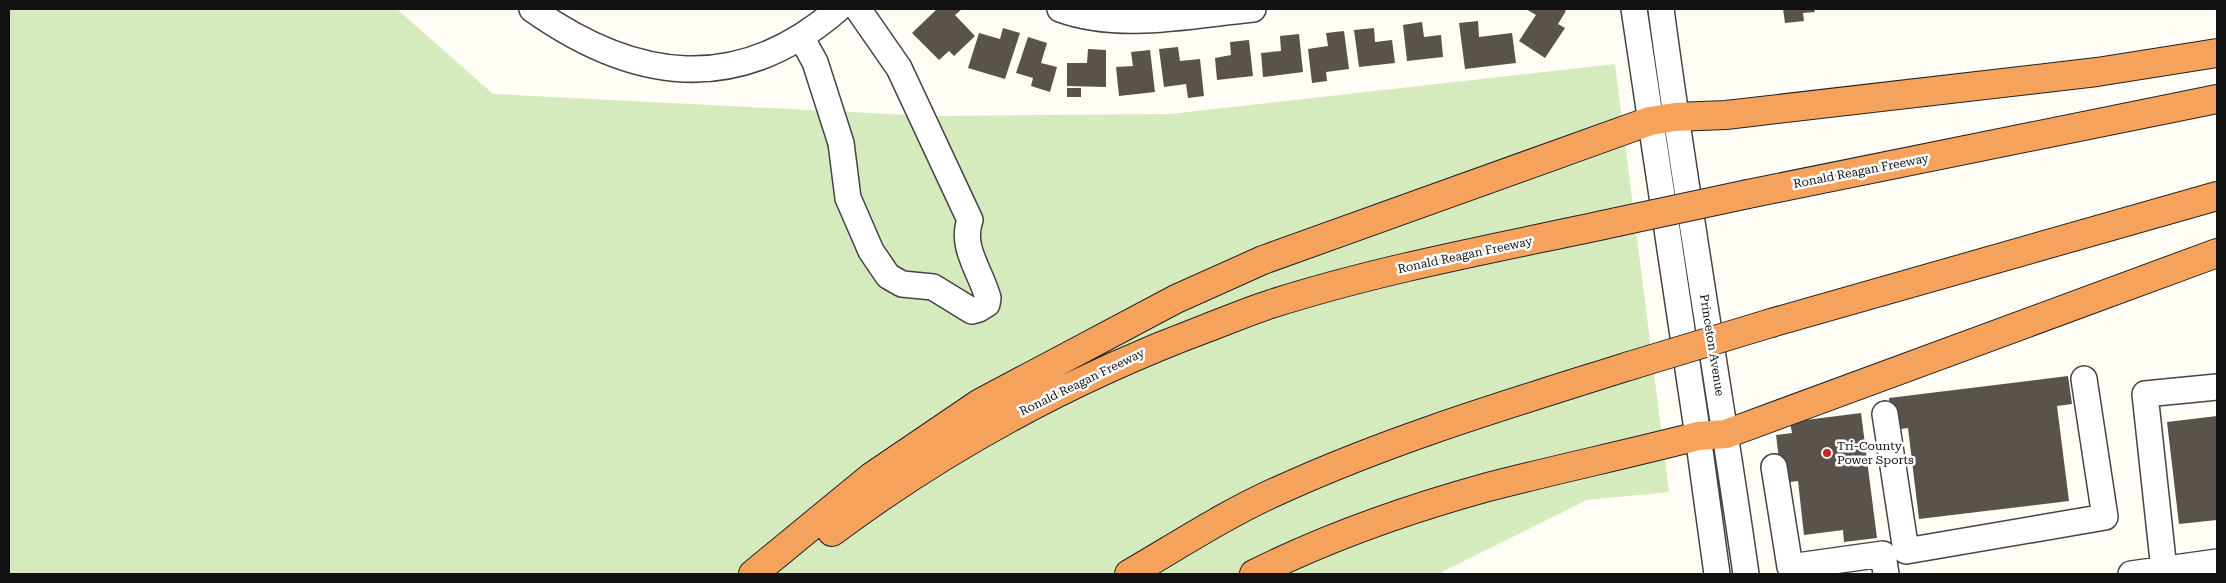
<svg xmlns="http://www.w3.org/2000/svg" width="2226" height="583" font-family="'Roboto Serif',serif">
<style>
.green{fill:#d5ebbd}
.building{fill:#5a524d}
.lines{fill:none;stroke-linecap:round;stroke-linejoin:round}
.minor-casing{stroke:#444;stroke-width:28}
.highway-casing{stroke:#222;stroke-width:30}
.minor{stroke:#fff;stroke-width:25}
.highway{stroke:#f5a25d;stroke-width:28}
.highway-bridge-casing{stroke:#222;stroke-width:30;stroke-linecap:butt}
.highway-bridge{stroke:#f5a25d;stroke-width:28}
.poi-dot{fill:#c4262e;stroke:#fff;stroke-width:2}
.labels{text-anchor:middle;stroke-width:5;stroke-linejoin:round;paint-order:stroke}
.street-label{font-size:12px;fill:#111;stroke:#fff}
.poi-label{font-size:12px;fill:#111;stroke:#fff;text-anchor:start}
</style>
<rect width="100%" height="100%" fill="#fffdf5"/>
<path class="green" d="M9 9H397L493 94 930 116 1170 114 1615 64 1669 492 1587 500 1438 574H9Z"/>
<path class="building" d="M937 9H962L955 15 975 36 954 56 949 51 939 60 912 33Z
M1526 9H1563L1566 11 1558 24 1565 28 1545 58 1519 41 1536 15Z
M1783 9H1814L1815 12 1803 13 1804 21 1785 23Z
M1478 21 1479 37 1512 33 1516 63 1465 69 1459 23Z
M1422 22 1424 37 1441 35 1443 57 1407 61 1403 25Z
M1003 28 1020 33 1005 79 968 68 979 33 1000 39Z
M1374 28 1375 42 1392 40 1395 63 1359 67 1354 30Z
M1344 31 1349 69 1326 72 1327 81 1312 83 1308 49 1328 46 1326 33Z
M1299 34 1303 72 1263 77 1261 53 1281 51 1280 36Z
M1028 37 1047 43 1041 63 1057 67 1050 92 1031 86 1033 78 1016 73Z
M1249 40 1253 76 1217 80 1215 58 1231 55 1230 42Z
M1178 47 1180 61 1200 59 1204 96 1188 98 1186 84 1164 87 1159 49Z
M1088 49 1106 50V87L1067 86V63H1087Z
M1150 50 1155 92 1119 96 1116 67 1133 66 1131 52Z
M1067 88H1081V97H1067Z
M2068 376 2072 404 2057 406 2069 501 1919 519 1908 428 1893 430 1889 398Z
M1861 413 1877 538 1844 542 1843 530 1804 535 1798 481 1782 483 1776 435 1792 433 1790 422Z
M2217 416V520L2179 524 2167 422Z"/>
<g class="lines">
<defs>
<path id="minor" d="M532 9C635 82 738 96 838 9
M1060 9C1120 31 1191 15 1253 9
M1634 9 1698 436 1717 574
M1661 9C1686 198 1719 385 1746 574
M801 37 815 62 841 143 848 198 871 251 888 276 902 284 933 287 972 311 979 309 987 304 988 298C981 272 960 247 970 220L899 68 858 9
M1885 414 1906 551 2105 517 2084 379
M1774 467 1790 567 1883 554 1886 574
M2164 570 2145 394 2217 387
M2131 574 2217 562"/>
<path id="highway" d="M1748 194 2217 99
M1771 323 2217 196
M832 532C946 447 1073 378 1207 328 1228 320 1249 311 1271 304 1384 268 1502 247 1617 222
M753 574 871 477 980 403 1176 299 1263 260 1650 121 1675 117 1726 115 2097 72 2217 53
M1129 574C1179 545 1229 512 1282 489 1394 438 1512 403 1629 366
M1254 574C1328 537 1408 509 1488 487 1558 469 1628 454 1698 436L1726 434 2217 253"/>
</defs>
<use href="#minor" class="minor-casing"/>
<use href="#highway" class="highway-casing"/>
<use href="#minor" class="minor"/>
<use href="#highway" class="highway"/>
<defs>
<path id="highway-bridge" d="M1617 222 1748 194
M1629 366 1771 323"/>
</defs>
<use href="#highway-bridge" class="highway-bridge-casing"/>
<use href="#highway-bridge" class="highway-bridge"/>
</g>
<circle class="poi-dot" cx="1827" cy="453" r="5"/>
<g class="labels">
<g class="street-label">
<text transform="translate(1861 171) rotate(-11)" y="4">Ronald Reagan Freeway</text>
<text transform="translate(1465 255) rotate(-12)" y="4">Ronald Reagan Freeway</text>
<text transform="translate(1712 345) rotate(81)" y="4">Princeton Avenue</text>
<text transform="translate(1082 382) rotate(-26)" y="4">Ronald Reagan Freeway</text>
</g>
<g class="poi-label">
<text x="1837" y="450">Tri-County<tspan x="1837" dy="14">Power Sports</tspan></text>
</g>
</g>
<rect width="2226" height="583" fill="none" stroke="#111111" stroke-width="20"/>
</svg>
